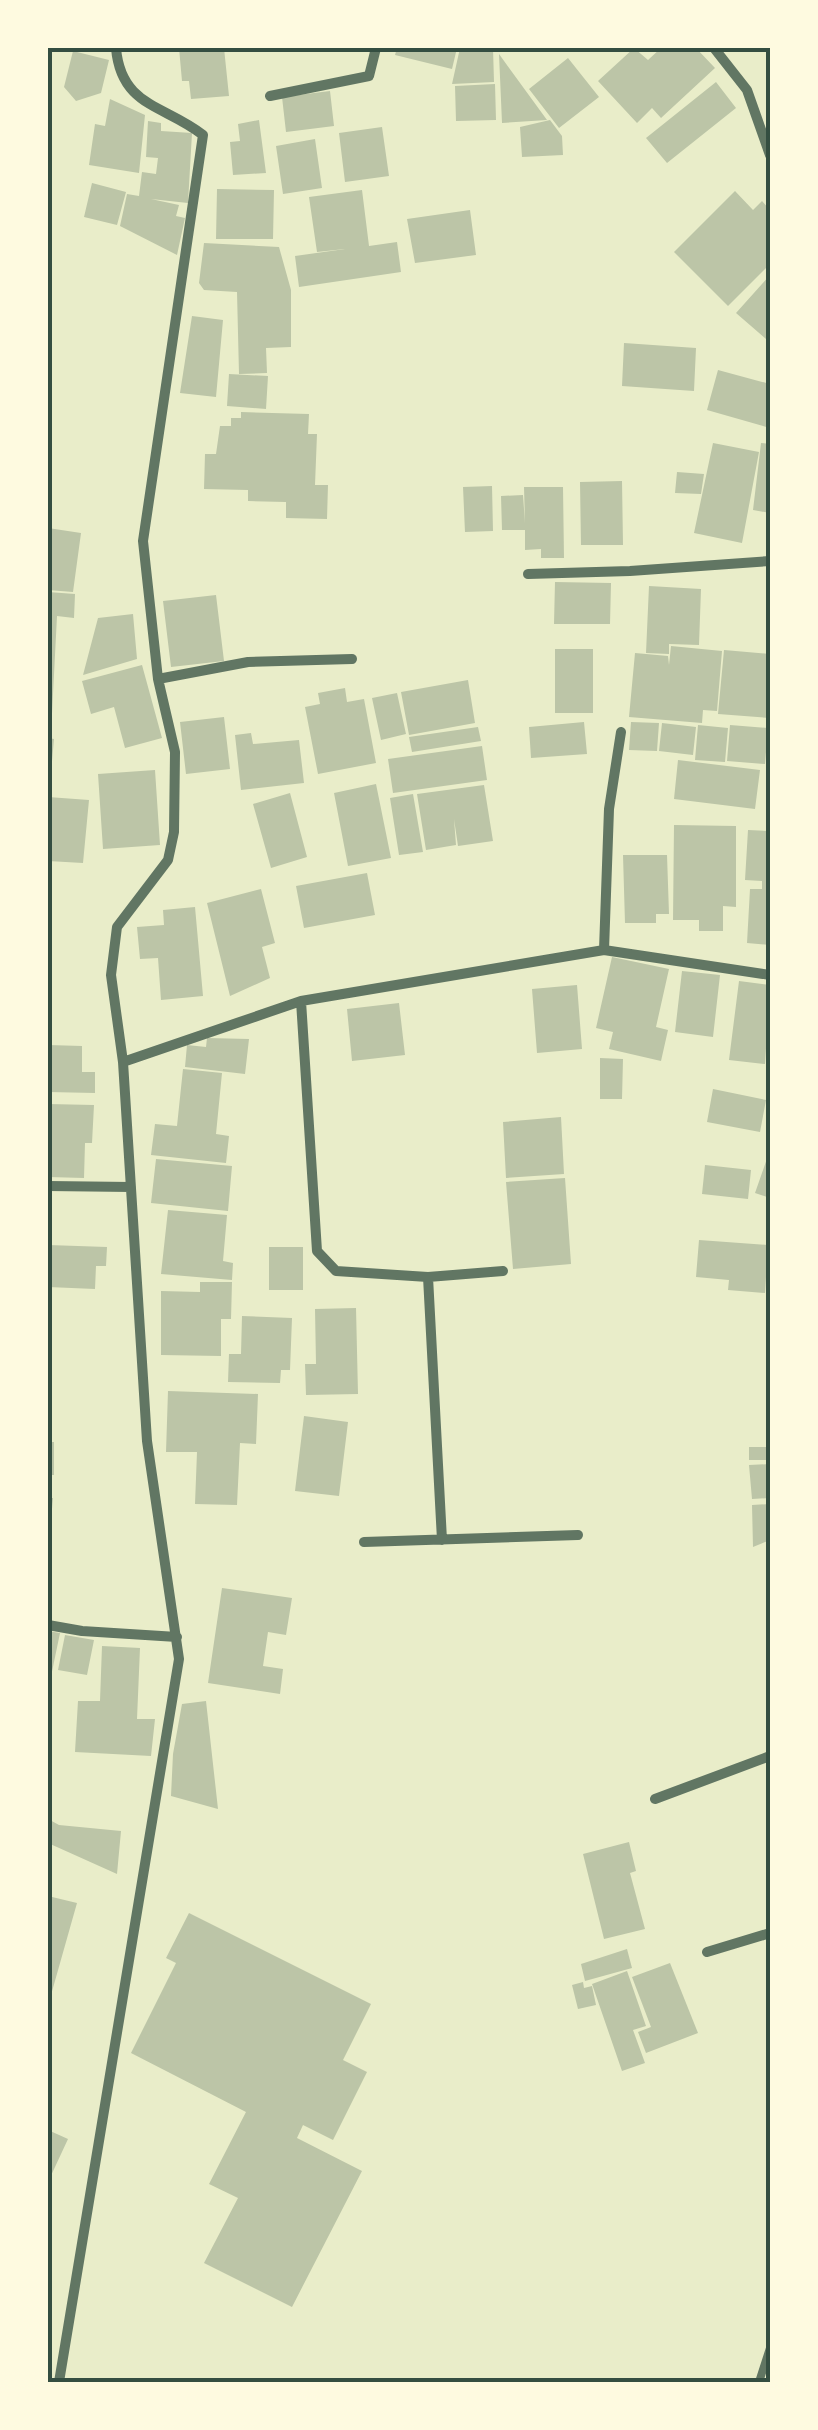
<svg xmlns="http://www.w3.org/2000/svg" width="818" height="2430" font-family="Barlow,sans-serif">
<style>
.building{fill:#bcc5a7}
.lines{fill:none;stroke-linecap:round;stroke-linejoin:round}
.service{stroke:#617663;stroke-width:8}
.minor{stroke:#617663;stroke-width:10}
.neatline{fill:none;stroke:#344e41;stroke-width:4}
</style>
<rect width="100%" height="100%" fill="#e9edc9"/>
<path class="building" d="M179 48H224L229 96 191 99 189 81H182Z
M261 48H290V50L262 52Z
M397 48H457L452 69 395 55Z
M460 48H493L494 82 452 84Z
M634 48 648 60 661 48H696L715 68 661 118 652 108 637 123 598 81Z
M73 51 109 60 101 93 76 101 64 87Z
M499 54 547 120 502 123Z
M568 58 599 97 559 128 529 89Z
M716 82 736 108 667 163 646 138Z
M495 84 496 120 456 121 455 86Z
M330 91 334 126 286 132 282 97Z
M110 99 145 115 139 173 89 165 95 124 105 126Z
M259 120 266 173 233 175 230 142 240 141 238 124Z
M550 120 562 136 563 155 522 157 520 127Z
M148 121 161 123V131L192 133 188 203 151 199 179 205 176 216 185 218 177 255 120 226 127 194 139 196 142 172 156 174 158 158 146 157Z
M382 127 389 176 345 182 339 133Z
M315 139 322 188 283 194 276 146Z
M92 183 126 192 117 225 84 217Z
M217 189 274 190 273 239H216Z
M362 190 369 246 397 242 401 272 299 287 295 256 345 249 317 252 309 197Z
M735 191 753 210 762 201 770 210V264L728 306 674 252Z
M470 210 476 255 415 263 407 219Z
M204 243 279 247 291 290V347L266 348 267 373 239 374 237 292 204 290 199 283Z
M770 275V334L766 339 736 313Z
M192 316 223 320 216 397 180 393Z
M624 343 696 348 694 391 622 386Z
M718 370 770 384V428L707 410Z
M229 374 268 376 266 409 227 406Z
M241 412 309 414 308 434H317L315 485H328L327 519 286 518V502L248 501V490L204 489 205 454H216L220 426H231V418H241Z
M713 443 759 452 742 543 694 533Z
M761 443 770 444V513L753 510Z
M677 472 704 474 701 494 675 493Z
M622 481 623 545H581L580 482Z
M492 486 493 531 465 532 463 487Z
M524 487H563L564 558H541V549L525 550V530H502L501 496 523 495 525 523Z
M48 528 81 533 73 592 48 590Z
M555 582 611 583 610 624H554Z
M649 586 701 589 699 645 669 644V654L646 653Z
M48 592 75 594 74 618 57 616 51 733H48Z
M216 595 224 661 171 667 163 601Z
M133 614 137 659 83 675 98 618Z
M671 646 722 651 717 711 703 710 702 723 629 717 635 653 668 656 669 665Z
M555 649H593V713H555Z
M724 650 770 654V718L718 714Z
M142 665 162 738 125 748 114 707 91 714 82 681Z
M468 680 475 723 409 735 401 692Z
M345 688 347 702 364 699 376 763 318 774 305 707 320 704 318 693Z
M397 693 406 734 381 740 372 698Z
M224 717 230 769 186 774 180 722Z
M584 722 587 754 531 758 529 727Z
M631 722 659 723 657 751 629 750Z
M662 723 696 727 693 755 659 751Z
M698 725 728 728 725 762 695 760Z
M730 725 768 728 765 764 727 761Z
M478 727 481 741 412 752 409 737Z
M251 733 253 744 299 740 304 783 241 790 235 735Z
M48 738 54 739 50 784 48 783Z
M482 746 487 780 393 793 388 759Z
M678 760 760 770 755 809 674 799Z
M155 770 160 845 103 849 98 774Z
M376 784 391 858 348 866 334 793Z
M484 785 493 841 458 846 454 819 456 845 426 850 417 794Z
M290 793 307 857 271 868 253 804Z
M413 794 423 852 399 855 390 798Z
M48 797 89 800 83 863 48 861Z
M674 825 736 826V907L723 906V931H699V920H673Z
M748 830 770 831V945L747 943 750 889H762V881L745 880Z
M623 855H667L669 914H656V923H625Z
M367 873 375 915 304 928 296 886Z
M261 889 275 943 262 947 270 978 230 996 207 903Z
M195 907 203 996 161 1000 158 958 140 959 137 927 164 925 163 910Z
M612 957 669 969 656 1027 668 1030 661 1061 609 1049 613 1032 596 1028Z
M682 971 720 975 713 1037 675 1032Z
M739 981 770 985 765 1064 729 1060Z
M577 985 582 1049 537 1053 532 989Z
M399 1003 405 1055 352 1061 347 1009Z
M207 1038 249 1039 245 1074 185 1067 187 1045 206 1047Z
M48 1045 82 1046V1072H95V1093L48 1092Z
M600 1058 623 1059 622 1099H600Z
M183 1069 222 1073 216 1134 229 1136 226 1163 151 1155 155 1124 177 1126Z
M713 1089 766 1100 760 1132 707 1122Z
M48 1104 94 1105 92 1143H85L84 1178 48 1177Z
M561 1117 564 1174 506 1178 503 1122Z
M770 1150V1198L755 1193Z
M156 1159 232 1166 228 1211 151 1203Z
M705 1165 751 1170 748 1199 702 1194Z
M565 1178 571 1264 513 1269 506 1182Z
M168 1210 227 1215 223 1261 233 1263 232 1280 161 1274Z
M699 1240 768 1245 765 1293 728 1290 729 1280 696 1277Z
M48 1245 107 1247 106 1266H96L95 1289 48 1287Z
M269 1247H303V1290H269Z
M200 1282H232L231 1319H221V1356L161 1355V1291L200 1292Z
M356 1308 358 1394 306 1395 305 1364H316L315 1309Z
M242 1316 292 1318 290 1370H281L280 1383 228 1382 229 1354H241Z
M168 1391 258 1394 256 1444 240 1443 237 1505 195 1504 197 1452H166Z
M304 1416 348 1422 339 1496 295 1491Z
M48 1442H54V1475H48Z
M749 1447H770V1460H749Z
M770 1464V1498L752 1499 749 1465Z
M48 1498H53L50 1531 48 1530Z
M770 1504V1540L753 1547 752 1505Z
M222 1588 292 1598 286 1635 268 1632 263 1666 283 1669 280 1694 208 1683Z
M48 1631 60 1633 49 1686H48Z
M65 1635 94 1640 87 1675 58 1670Z
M102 1646 140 1648 137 1719H155L151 1756 75 1752 78 1701H100Z
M206 1701 218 1809 171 1796 173 1754 182 1704Z
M48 1819 59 1825 121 1831 117 1874 48 1843Z
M629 1842 636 1871 630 1873 645 1929 604 1939 583 1854Z
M48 1896 77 1903 49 2002H48Z
M189 1913 371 2004 343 2060 367 2072 333 2140 303 2125 297 2138 362 2171 292 2307 204 2263 238 2198 209 2184 246 2112 131 2053 176 1963 166 1958Z
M627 1949 632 1968 585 1981 581 1964Z
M670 1963 698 2033 646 2053 638 2032 651 2027 632 1977Z
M627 1971 646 2026 633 2030 645 2063 622 2071 592 1984Z
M583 1982 584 1988 592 1986 596 2005 578 2009 572 1985Z
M48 2130 68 2139 48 2182Z"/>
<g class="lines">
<path class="service" d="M759 2382 770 2348"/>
<path class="minor" d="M714 48 747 90 770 155
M270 96 369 76 376 48
M528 574 630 571 770 561
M158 679 248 662 352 659
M604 950 609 809 621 732
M301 1001 317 1251 336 1271 428 1277 442 1540
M123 1062 301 1001 604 950 770 975
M48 1186 131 1187
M428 1277 503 1271
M364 1542 578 1535
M48 1625 82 1631 177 1637
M655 1799 770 1756
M707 1952 770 1933
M59 2382 179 1659 147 1441 123 1062 111 975 117 927 168 860 174 832 175 752 158 679 143 541 203 135C165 105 121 107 116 48"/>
</g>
<rect width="818" height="2430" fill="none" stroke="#fefae0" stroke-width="100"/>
<rect x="50" y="50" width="718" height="2330" class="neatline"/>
</svg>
